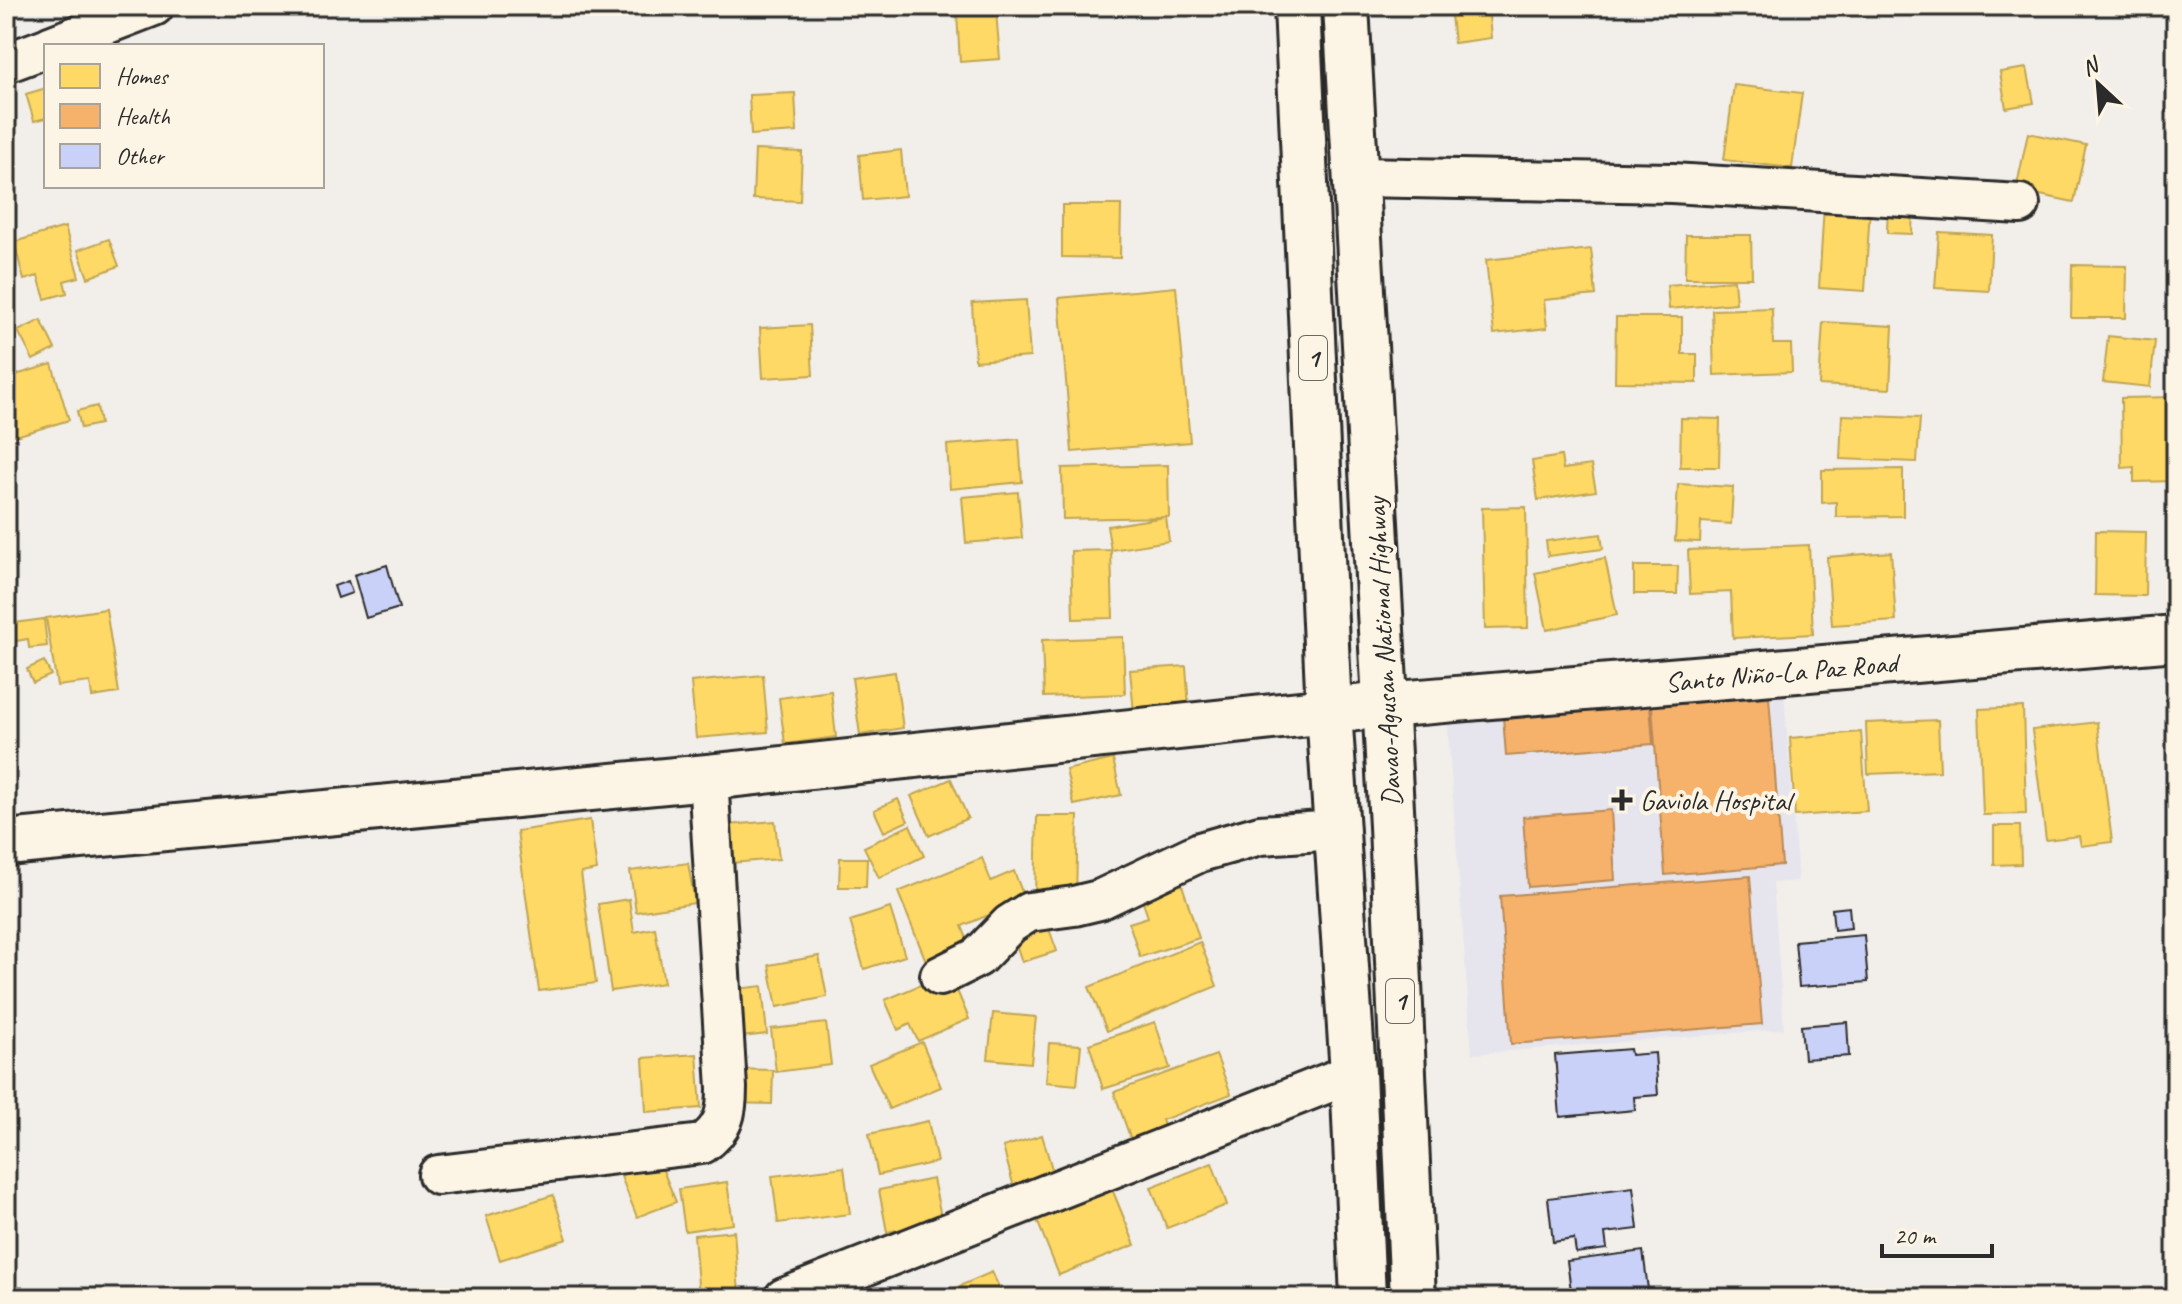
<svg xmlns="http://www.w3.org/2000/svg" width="2182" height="1304" font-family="Caveat,sans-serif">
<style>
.built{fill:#e6e5ee}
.homes{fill:#ffd966;stroke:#bfa554;stroke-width:2}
.health{fill:#f6b26b;stroke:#b98a58;stroke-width:2}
.building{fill:#c9d1f9;stroke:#2b2b2b;stroke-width:2}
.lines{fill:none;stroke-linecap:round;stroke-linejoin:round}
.minor-casing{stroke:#2b2b2b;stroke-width:44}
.tertiary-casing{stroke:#2b2b2b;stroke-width:50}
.trunk-casing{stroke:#2b2b2b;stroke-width:50}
.minor{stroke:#fcf5e5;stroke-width:38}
.tertiary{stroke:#fcf5e5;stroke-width:44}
.trunk{stroke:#fcf5e5;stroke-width:44}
.poi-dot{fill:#2b2b2b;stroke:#fcf5e5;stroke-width:3}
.labels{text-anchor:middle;stroke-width:8;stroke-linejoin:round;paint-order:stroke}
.shield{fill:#fcf5e5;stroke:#6a6863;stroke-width:2}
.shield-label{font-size:26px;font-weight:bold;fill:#2b2b2b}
.street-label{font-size:28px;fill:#2b2b2b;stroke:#fcf5e5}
.poi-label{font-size:28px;fill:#2b2b2b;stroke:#fcf5e5;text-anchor:start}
</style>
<rect width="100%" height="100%" fill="#f2eee9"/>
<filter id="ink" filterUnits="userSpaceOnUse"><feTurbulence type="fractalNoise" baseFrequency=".0125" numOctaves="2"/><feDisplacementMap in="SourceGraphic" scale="16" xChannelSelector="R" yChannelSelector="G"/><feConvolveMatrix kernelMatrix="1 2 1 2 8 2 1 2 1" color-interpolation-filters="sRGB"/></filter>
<g filter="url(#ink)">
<path class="built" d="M1784 693 1798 881 1773 883 1784 1029 1472 1054 1447 719Z"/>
<path class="homes" d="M1043 6H1142V7L1043 12Z
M1450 6H1488L1491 38 1454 43Z
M996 11 1000 59 960 62 957 14Z
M2027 68 2034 103 2006 108 2000 72Z
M1734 85 1802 93 1792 168 1724 160Z
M46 88V118L34 121 26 94Z
M795 93 797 132 751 135 749 95Z
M2028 133 2086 145 2074 202 2016 190Z
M755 150 802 152 800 201 753 199Z
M901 150 905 196 863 200 859 155Z
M6 204 16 238 6 241Z
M1888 204H1913L1912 234 1887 233Z
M1062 205H1121L1120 258 1062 257Z
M1824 205 1870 208 1865 291 1819 288Z
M65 227 79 277 64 281 67 293 45 299 38 276 24 280 14 242Z
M1939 232 1992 235 1989 291 1935 288Z
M1686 235H1751L1752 278H1685Z
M109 239 119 266 88 278 78 250Z
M1591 249 1596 295 1544 300 1547 328 1494 334 1486 260Z
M2072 265 2127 266 2126 318H2071Z
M1734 280 1736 303 1669 309 1667 285Z
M1176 287 1190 442 1072 452 1059 298Z
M1026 300 1030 357 975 361 972 303Z
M1772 308 1773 344H1791L1792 372 1714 375 1712 310Z
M1616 317H1682V354H1697V383L1615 382Z
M41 320 55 349 33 360 18 331Z
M1823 322 1893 326 1890 389 1819 385Z
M810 325 813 375 763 378 760 328Z
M2108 336 2155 341 2150 387 2103 382Z
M52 364 69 420 6 439V378Z
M2176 397V481L2134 482V467L2122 468 2121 398Z
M97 406 100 424 81 428 77 411Z
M1842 415 1920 418 1917 462 1840 459Z
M1681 418 1720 419 1719 467H1680Z
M1019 439 1022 482 950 489 947 445Z
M1561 456 1563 469 1591 465 1596 491 1538 500 1532 461Z
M1168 465 1169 517 1063 519 1062 468Z
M1903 469V516L1836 517V502L1822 503V470Z
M1678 484 1733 487 1731 524 1701 522 1700 542 1675 541Z
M1018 492 1022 538 966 543 962 497Z
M1526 507 1528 628 1485 629 1482 508Z
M1166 517 1169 541 1111 550 1107 526Z
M2096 531 2146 532 2145 596 2095 595Z
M1601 534 1603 549 1548 556 1546 541Z
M1809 545 1813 634 1733 638 1731 592 1690 594 1688 550Z
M1111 550 1113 618 1073 619 1071 551Z
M1891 552 1896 621 1832 625 1827 557Z
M1605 558 1617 615 1547 630 1535 573Z
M1634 566H1678L1677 594H1634Z
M106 609 119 693 92 697 90 682 57 686 46 618Z
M44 619 47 646 29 648 28 639 16 641 14 623Z
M1123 637 1125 694 1044 697 1042 640Z
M44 661 51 675 33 683 27 669Z
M1186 666 1189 708 1134 713 1130 670Z
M895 672 903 728 860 735 852 678Z
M763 675 768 732 696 738 691 682Z
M831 691 836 737 785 744 779 698Z
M2023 707 2026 814 1983 815 1979 709Z
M1938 720 1940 771 1868 774 1866 723Z
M2097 722 2112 842 2081 846 2079 836 2046 840 2032 730Z
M1861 732 1867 811 1795 816 1790 738Z
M1113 759 1121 795 1074 805 1066 770Z
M951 779 968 818 929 836 911 796Z
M898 799 908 821 884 832 874 810Z
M1037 816H1078L1076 897 1035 896Z
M590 820 597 870 581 873 596 983 539 991 517 831Z
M775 821 779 859 731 863 728 825Z
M910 825 924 856 879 878 864 847Z
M1994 826H2020L2021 864 1994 865Z
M840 858H867L866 887H839Z
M982 858 991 881 1014 871 1025 900 962 926 969 944 926 961 898 892Z
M688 863 695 903 636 912 630 871Z
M1178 872 1199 938 1140 957 1129 923 1148 917 1137 885Z
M629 899 634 932 655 928 664 983 611 991 598 904Z
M890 908 905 956 864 969 850 921Z
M1044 915 1057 951 1022 962 1010 926Z
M1200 942 1217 986 1107 1031 1089 987Z
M819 956 827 997 777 1007 769 965Z
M934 979 953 981 969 1019 918 1041 910 1024 898 1030 885 1000Z
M762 986 767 1034 733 1038 729 990Z
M993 1013 1036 1017 1031 1063 988 1059Z
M1155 1022 1170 1068 1103 1089 1089 1044Z
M826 1023 831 1065 776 1072 771 1029Z
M922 1042 941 1087 889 1109 869 1064Z
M1049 1043 1081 1045 1077 1085 1046 1082Z
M697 1054 701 1108 646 1112 643 1058Z
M1216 1055 1231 1094 1162 1120 1169 1139 1135 1151 1114 1092Z
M730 1069 773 1070 772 1104 729 1103Z
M928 1121 937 1162 878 1175 869 1134Z
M1042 1135 1055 1179 1015 1191 1003 1147Z
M655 1151 676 1202 637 1217 617 1166Z
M1212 1163 1227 1205 1167 1228 1151 1187Z
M844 1167 850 1214 778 1223 772 1176Z
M933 1179 942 1221 887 1232 879 1190Z
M727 1182 733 1224 685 1231 679 1189Z
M1112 1189 1135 1245 1059 1275 1037 1220Z
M553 1195 567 1239 500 1260 486 1216Z
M734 1231 739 1293 699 1297 694 1235Z
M992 1272 1004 1298H951L948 1291Z"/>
<path class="health" d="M1769 697 1782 865 1665 875 1652 706Z
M1650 705 1653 744 1506 756 1503 717Z
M1611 810 1615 880 1528 887 1523 817Z
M1750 876 1762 1024 1511 1044 1500 896Z"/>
<path class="building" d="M387 565 399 608 366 618 354 575Z
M348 581 352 593 338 598 334 586Z
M1849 907 1851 928 1834 930 1832 909Z
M1864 935 1868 982 1799 987 1795 941Z
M1847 1022 1849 1056 1804 1059 1801 1026Z
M1630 1049 1631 1055 1655 1053 1658 1095 1634 1097 1635 1110 1560 1117 1555 1055Z
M1633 1187 1638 1229 1605 1233 1607 1249 1576 1253 1574 1239 1553 1242 1548 1198Z
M1643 1251 1649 1297 1572 1298 1567 1261Z"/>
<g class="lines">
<defs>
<path id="minor" d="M50 46 154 6
M6 63 46 48
M1358 177 1672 183 2020 204
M940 976 978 957 1010 924 1029 912 1074 906 1099 900 1200 852 1260 835 1337 830
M438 1175 702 1144C724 1129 727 1113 727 1088L708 777
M784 1298 1353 1073"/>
<path id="tertiary" d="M6 843 708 777 1385 705 2176 638"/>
<path id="trunk" d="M1297 6 1329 711 1353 1073 1363 1298
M1346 6 1392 826 1413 1298"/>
</defs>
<use href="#minor" class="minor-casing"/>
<use href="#tertiary" class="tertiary-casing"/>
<use href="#trunk" class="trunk-casing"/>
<use href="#minor" class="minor"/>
<use href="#tertiary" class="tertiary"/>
<use href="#trunk" class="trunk"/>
</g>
</g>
<path class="poi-dot" d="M1618 788h8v8h8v8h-8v8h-8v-8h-8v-8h8z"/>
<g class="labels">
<g class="shield">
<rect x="1299" y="336" width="28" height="44" rx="6"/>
<rect x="1386" y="979" width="28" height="44" rx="6"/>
</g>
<g class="shield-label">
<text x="1313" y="367">1</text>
<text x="1400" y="1010">1</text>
</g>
<g class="street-label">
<text transform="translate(1383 652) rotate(-93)" y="10">Davao-Agusan National Highway</text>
<text transform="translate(1781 672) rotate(-5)" y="10">Santo Niño-La Paz Road</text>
</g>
<g class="poi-label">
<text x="1640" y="810">Gaviola Hospital</text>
</g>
</g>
<rect width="2182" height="1304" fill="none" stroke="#fcf5e5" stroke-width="32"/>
<rect x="16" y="16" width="2150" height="1272" fill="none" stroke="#2b2b2b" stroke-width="3" filter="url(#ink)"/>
<rect x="44" y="44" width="280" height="144" fill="#fcf5e5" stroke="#a8a49b" stroke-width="2"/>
<rect x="60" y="64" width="40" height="24" fill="#ffd966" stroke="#a8a49b" stroke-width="2"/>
<text x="116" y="84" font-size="24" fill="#2b2b2b">Homes</text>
<rect x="60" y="104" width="40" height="24" fill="#f6b26b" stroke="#a8a49b" stroke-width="2"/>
<text x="116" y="124" font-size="24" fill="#2b2b2b">Health</text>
<rect x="60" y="144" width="40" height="24" fill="#c9d1f9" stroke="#a8a49b" stroke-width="2"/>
<text x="116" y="164" font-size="24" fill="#2b2b2b">Other</text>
<g transform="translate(2098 84) rotate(334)" stroke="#fcf5e5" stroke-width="6" paint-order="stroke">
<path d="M0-6L14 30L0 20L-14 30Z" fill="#2b2b2b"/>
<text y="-12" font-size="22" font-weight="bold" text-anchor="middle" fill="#2b2b2b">N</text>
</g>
<path d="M1882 1244v12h110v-12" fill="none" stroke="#2b2b2b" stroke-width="4"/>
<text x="1894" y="1244" font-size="24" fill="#2b2b2b" stroke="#fcf5e5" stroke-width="6" paint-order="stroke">20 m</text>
</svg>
